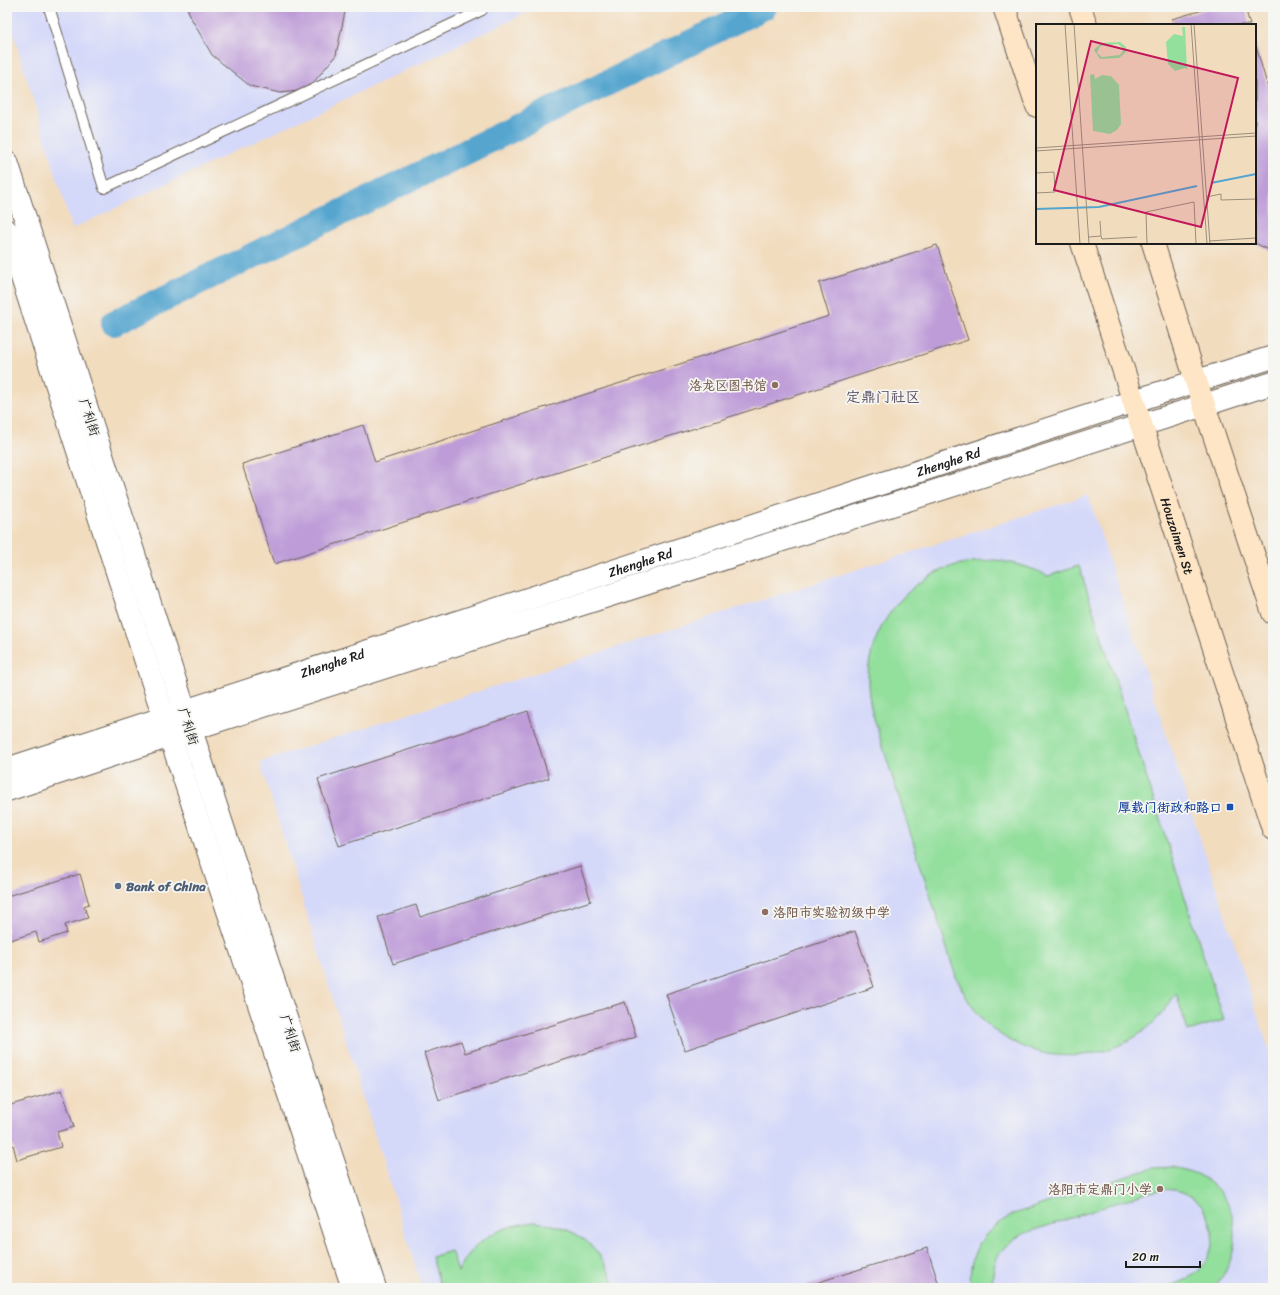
<svg xmlns="http://www.w3.org/2000/svg" width="1280" height="1295" font-family="Sriracha,'LXGW WenKai TC',sans-serif">
<style>
.built{fill:#d4d8f9}
.green{fill:#93df9c;stroke:#587e5c}
.lines{fill:none;stroke-linecap:round;stroke-linejoin:round}
.canal{stroke:#54a5cf;stroke-width:26}
.building{fill:#be9cd8}
.service-casing{stroke:#675f55;stroke-width:12}
.tertiary-casing{stroke:#675f55;stroke-width:24}
.secondary-casing{stroke:#675f55;stroke-width:24}
.path{stroke:#675f55;stroke-width:2.5;stroke-dasharray:3 3;stroke-linecap:butt}
.service{stroke:#fff;stroke-width:10}
.tertiary{stroke:#fff;stroke-width:22}
.secondary{stroke:#fde5c5;stroke-width:22}
.education-dot{fill:#8d6e63;stroke:#f6f6f2;stroke-width:1.5}
.transit-dot{fill:#1a4fb4;stroke:#f6f6f2;stroke-width:1.5}
.service-dot{fill:#5c6f8a;stroke:#f6f6f2;stroke-width:1.5}
.labels{text-anchor:middle;stroke-width:3.5;stroke-linejoin:round;paint-order:stroke}
.education-label{font-size:13px;font-weight:bold;fill:#785e54;stroke:#f6f6f2;text-anchor:end}
.street-label{font-size:13px;fill:#1c1c1c;stroke:#f6f6f2}
.transit-label{font-size:13px;font-weight:bold;fill:#164399;stroke:#f6f6f2;text-anchor:end}
.service-label{font-size:13px;font-weight:bold;fill:#4e5e75;stroke:#f6f6f2;text-anchor:start}
.quarter-label{font-size:15px;fill:#55495e;stroke:#f6f6f2}
.inset-river{fill:none;stroke:#54a5cf;stroke-width:2}
.inset-road{fill:none;stroke:#9c8f7d;stroke-width:1}
.view{fill:#c2185b;fill-opacity:0.15;stroke:#c2185b;stroke-width:2}
.inset-edge{fill:none;stroke:#1c1c1c;stroke-width:2}
</style>
<rect width="100%" height="100%" fill="#f6f6f2"/>
<filter id="ink" filterUnits="userSpaceOnUse"><feTurbulence type="fractalNoise" baseFrequency=".025" numOctaves="2"/><feDisplacementMap in="SourceGraphic" scale="8" xChannelSelector="R" yChannelSelector="G"/><feConvolveMatrix kernelMatrix="1 2 1 2 8 2 1 2 1" color-interpolation-filters="sRGB"/></filter>
<filter id="wash" filterUnits="userSpaceOnUse"><feTurbulence type="fractalNoise" baseFrequency=".012" numOctaves="4" result="noise"/><feDisplacementMap in="SourceGraphic" scale="16" xChannelSelector="R" yChannelSelector="G"/><feGaussianBlur stdDeviation="0.9" result="paint"/><feColorMatrix in="noise" values="0 0 0 0 0 0 0 0 0 0 0 0 0 0 0 0 0 1.4 0 .05"/><feComposite in="paint" operator="in"/></filter>
<g filter="url(#wash)">
<rect width="100%" height="100%" fill="#f2dcbe"/>
<path class="built" d="M7 7H539L72 229 7 12Z
M1088 495 1273 1062V1288H422L260 762Z"/>
<path class="green" d="M995 560C1014 563 1031 567 1048 576L1079 566 1224 1020 1188 1031 1176 993C1170 1003 1164 1012 1156 1020 1107 1070 1019 1068 976 1011 967 1001 962 989 956 977L875 722C871 708 868 694 868 680 868 629 905 581 953 566 967 562 981 561 995 560Z
M1171 1167C1181 1169 1191 1171 1200 1176 1243 1199 1245 1255 1213 1288H1162C1174 1284 1186 1281 1196 1273 1224 1250 1215 1202 1179 1191 1168 1188 1157 1190 1146 1193L1023 1234C999 1247 991 1261 993 1288H971C967 1252 983 1230 1014 1214L1140 1172 1155 1168Z
M535 1222C578 1227 602 1246 615 1288H441L432 1257 451 1251 458 1272C474 1239 499 1226 535 1222Z"/>
<g class="lines">
<path class="canal" d="M114 323 764 7"/>
</g>
<g id="blocks">
<path class="building" d="M91 7H103L92 11Z
M187 7H346L336 55 313 83 298 91 280 93 250 86 212 55 191 18Z
M1213 7H1245L1250 25H1173L1172 19Z
M1255 43 1273 105V252L1255 243Z
M937 245 968 340 274 564 242 464 363 425 375 462 829 316 819 283Z
M528 711 549 778 339 846 318 779Z
M580 866 591 901 393 964 378 917 416 905 420 917Z
M80 874 89 904 84 906 88 918 65 925 67 933 39 942 36 932 7 941V896Z
M855 931 874 987 685 1050 666 994Z
M625 1002 636 1037 439 1100 424 1053 461 1041 465 1053Z
M62 1090 74 1127 57 1132 61 1147 17 1160 13 1145 7 1147V1106Z
M927 1248 940 1288H800Z"/>
</g>
</g>
<g filter="url(#ink)">
<use href="#blocks" fill-opacity="0" stroke="#675f55" stroke-width="1"/>
<g class="lines">
<defs>
<path id="service" d="M49 7 104 188 482 10 481 7"/>
<g id="tertiary">
<path d="M7 162 191 730 375 1288"/>
<path d="M7 231 170 736 353 1288"/>
<path id="s1" d="M7 769 1134 401 1273 357"/>
<path d="M7 790 170 736 1273 383"/>
</g>
<g id="secondary">
<path d="M1004 7 1037 106"/>
<path d="M1080 7 1086 25"/>
<path id="s2" d="M1082 243 1273 829"/>
<path d="M1153 243 1196 381 1273 613"/>
</g>
</defs>
<use href="#service" class="service-casing"/>
<use href="#tertiary" class="tertiary-casing"/>
<use href="#secondary" class="secondary-casing"/>
<path class="path" d="M528 7 529 11"/>
<use href="#service" class="service"/>
<use href="#tertiary" class="tertiary"/>
<use href="#secondary" class="secondary"/>
</g>
</g>
<g class="education-dot">
<circle cx="775" cy="385" r="4"/>
<circle cx="765" cy="912" r="4"/>
<circle cx="1160" cy="1189" r="4"/>
</g>
<rect class="transit-dot" x="1226" y="803" width="8" height="8" rx="2"/>
<circle class="service-dot" cx="118" cy="886" r="4"/>
<g class="labels">
<g class="education-label">
<text x="767" y="390">洛龙区图书馆</text>
<text x="773" y="917" text-anchor="start">洛阳市实验初级中学</text>
<text x="1152" y="1194">洛阳市定鼎门小学</text>
</g>
<g class="street-label">
<text transform="translate(90 417) rotate(72)" y="5">广利街</text>
<text dy="5" stroke="none"><textPath href="#s1" startOffset="990">Zhenghe Rd</textPath></text>
<text dy="5" stroke="none"><textPath href="#s2" startOffset="308">Houzaimen St</textPath></text>
<text dy="5" stroke="none"><textPath href="#s1" startOffset="666">Zhenghe Rd</textPath></text>
<text dy="5" stroke="none"><textPath href="#s1" startOffset="342">Zhenghe Rd</textPath></text>
<text transform="translate(189 726) rotate(72)" y="5">广利街</text>
<text transform="translate(291 1033) rotate(72)" y="5">广利街</text>
</g>
<g class="transit-label">
<text x="1222" y="812">厚载门街政和路口</text>
</g>
<g class="service-label">
<text x="126" y="891">Bank of China</text>
</g>
<g class="quarter-label">
<text x="883" y="402">定鼎门社区</text>
</g>
</g>
<g transform="translate(1036 24)">
<rect width="220" height="220" fill="#f2dcbe"/>
<path d="M146 3H149L151 46 149 44 139 47 132 40 130 18 138 10 147 12ZM65 19 84 18 90 23V28L83 34 64 35 58 26ZM82 20 88 25 84 31 66 33 61 29 64 22ZM58 50 59 55 66 51 75 52 83 61 85 100 81 106 74 110 57 107 54 51Z" fill="#93df9c" fill-rule="evenodd"/>
<path class="inset-river" d="M175 159 220 150M0 185 63 183 161 162"/>
<path class="inset-road" d="M29 0 44 220M38 0 53 220M155 0 171 220M158 0 174 220M0 124 220 109M0 127 220 112M0 149 18 148 19 168 0 169M170 173 185 170V176L220 175M64 197 65 212M53 213 65 212 66 215 101 213M173 217 220 214M111 220 110 188 158 178 160 220"/>
<path class="view" d="M55 17 202 54 165 203 18 166Z"/>
<rect width="220" height="220" class="inset-edge"/>
</g>
<rect width="1280" height="1295" fill="none" stroke="#f6f6f2" stroke-width="24"/>
<path d="M1126 1261v6h74v-6" fill="none" stroke="#1c1c1c" stroke-width="2"/>
<text x="1132" y="1261" font-size="12" fill="#1c1c1c" stroke="#f6f6f2" stroke-width="3" paint-order="stroke">20 m</text>
</svg>
